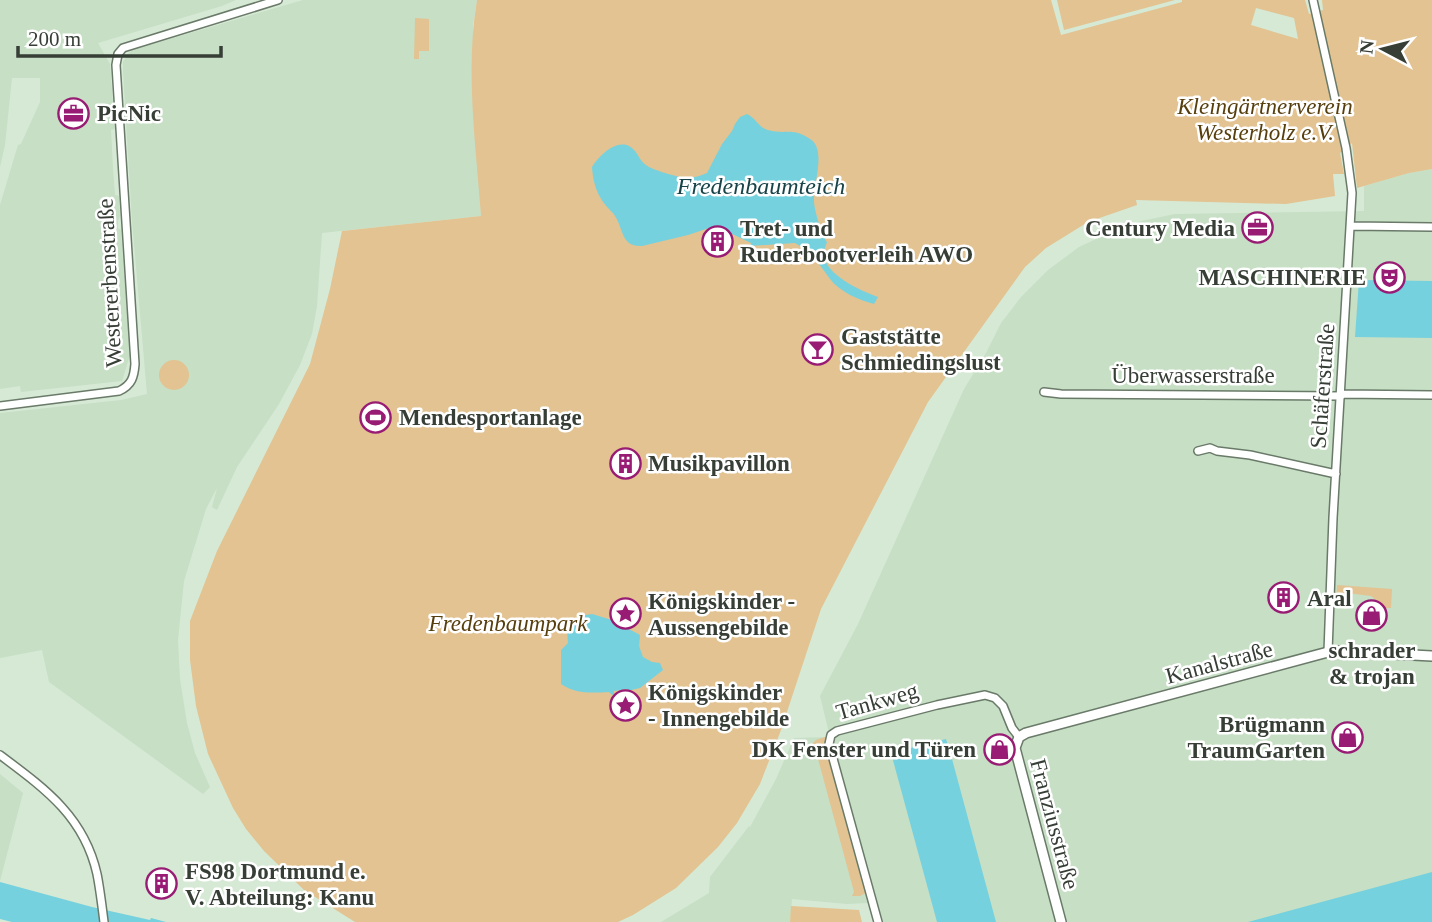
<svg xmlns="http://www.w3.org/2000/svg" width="1432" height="922" font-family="'Times New Roman',serif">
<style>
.built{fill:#c7dfc5}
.green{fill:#e2c391;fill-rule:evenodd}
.water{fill:#75d1de}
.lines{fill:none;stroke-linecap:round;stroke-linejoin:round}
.minor-casing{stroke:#697a68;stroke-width:10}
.major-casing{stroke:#697a68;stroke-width:12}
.minor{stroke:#fff;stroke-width:7}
.major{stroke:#fff;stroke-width:9}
.labels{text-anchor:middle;stroke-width:5;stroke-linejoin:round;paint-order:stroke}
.park-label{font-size:23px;font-style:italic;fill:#573e0d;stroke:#fff}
.poi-label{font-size:23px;font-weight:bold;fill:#363e36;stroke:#fff;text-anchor:start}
.street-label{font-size:23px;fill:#363e36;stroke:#fff}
.water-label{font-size:24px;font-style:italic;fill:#184349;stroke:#fff}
</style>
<rect width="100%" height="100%" fill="#d6e9d5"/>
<path class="built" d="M0 0H236L222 6 98 43 110 64 115 129 111 130 113 168 115 195 119 196 120 216 118 221V228L121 230 130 355 122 381 21 392 20 386 0 389V205L18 145 21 144 40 102V78H12L5 145 0 167Z
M303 0H477L473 25 481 216 322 233 317 306 312 334 300 365 279 404 237 467 217 510 212 507 217 488 206 509 184 581 178 640 180 679 187 723 195 753 210 787 203 794 49 682 42 650 0 658V413L121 400 147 394 132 221 123 71V62L127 55 132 50Z
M1432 169V922H875L868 903 847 904 792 899 790 922H661L709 893 710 877 749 826 750 827 776 779 794 738 830 737 820 696 858 624 964 389 986 353 1001 323 1021 297 1048 270 1079 247 1109 233 1141 221 1175 214 1364 211V186L1409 173Z
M0 774 23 793 0 881Z"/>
<path class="green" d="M477 0H1051L1061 35 1182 2V0H1305L1309 14 1323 10 1322 0H1432V169L1409 173 1357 188 1352 143 1340 153 1344 174H1333L1335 196 1286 204 1136 200 1137 205 1088 222 1046 248 1025 267 928 402 821 609 781 730 760 784 737 823 718 847 676 888 633 915 618 922H355L304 890 264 851 246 829 233 808 208 754 196 706 190 660V621L217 551 310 364 330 289 342 231 481 216C476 145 465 71 477 0ZM1256 8 1294 18 1298 39 1251 25Z
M1057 0H1175L1064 30Z
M415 18 429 19V51H419V59H414Z
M159 375a15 15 0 1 1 30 0a15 15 0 1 1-30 0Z
M1337 585 1392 589 1391 608H1386L1371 596 1347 593 1344 605H1336Z
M825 737 866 893 860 896H852L854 892 814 744H812L816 740Z
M791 906 859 910 862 922H790Z"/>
<path class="water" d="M747 114C756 118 759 128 768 130 785 135 792 127 810 139 827 149 813 184 814 201 814 210 822 235 827 242 826 245 824 249 824 253 823 274 861 291 878 297L874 304C859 300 840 292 830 279 821 266 810 251 795 243L750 246 751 243 730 233 724 228 712 227 688 235 642 246C621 247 624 230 615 216 615 215 609 209 608 208 597 196 593 183 592 167 600 154 621 134 635 151 639 156 641 163 649 167 657 171 682 179 691 178 696 177 702 175 707 173L722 144 732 131 735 124 740 117Z
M1359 280 1432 281V338L1355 337Z
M592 614 612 620 640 635 639 646 643 657 652 662 660 663 663 670 640 688 627 691V689L614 691V694L612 695 609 692C592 693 575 694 561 684V650L568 643 567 629 580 616Z
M946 739 952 759 996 922H937L891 753Z
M1432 872V922H1248Z
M0 882 92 907 150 920 151 918 166 922H12L0 919Z"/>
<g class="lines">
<defs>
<path id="minor" d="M1313 0 1346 148 1352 193 1333 518 1328 652
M1351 226 1432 227
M1044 392 1061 394 1341 396
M1341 394 1432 395
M0 406 119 391C132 385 134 377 135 364L116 65 118 54 123 48 278 0
M1198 451 1210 448 1217 451 1250 455 1336 474
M0 755C44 788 84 816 97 874 100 889 102 906 104 922
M878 922 829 744 831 735 837 731 937 705 985 695 995 698 1003 706 1012 728 1019 737"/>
<path id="major" d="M1061 922 1015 748 1019 737 1026 733 1328 652 1337 651 1432 656"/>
</defs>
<use href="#minor" class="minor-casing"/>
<use href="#major" class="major-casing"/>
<use href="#minor" class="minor"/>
<use href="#major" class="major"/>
</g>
<defs>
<symbol id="office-ring" viewBox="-11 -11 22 22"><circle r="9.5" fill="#fff" stroke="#981c74" stroke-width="1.5"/><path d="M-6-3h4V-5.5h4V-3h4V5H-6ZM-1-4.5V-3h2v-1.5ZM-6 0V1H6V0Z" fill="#981c74"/></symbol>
<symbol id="building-ring" viewBox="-11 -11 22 22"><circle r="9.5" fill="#fff" stroke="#981c74" stroke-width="1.5"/><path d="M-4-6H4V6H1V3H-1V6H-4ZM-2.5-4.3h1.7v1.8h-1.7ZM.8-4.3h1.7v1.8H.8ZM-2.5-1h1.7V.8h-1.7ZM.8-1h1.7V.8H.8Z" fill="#981c74"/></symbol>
<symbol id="theatre-ring" viewBox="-11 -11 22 22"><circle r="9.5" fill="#fff" stroke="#981c74" stroke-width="1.5"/><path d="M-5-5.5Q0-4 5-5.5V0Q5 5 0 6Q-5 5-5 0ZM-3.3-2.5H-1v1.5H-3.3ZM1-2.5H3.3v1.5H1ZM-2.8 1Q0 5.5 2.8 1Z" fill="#981c74"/></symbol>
<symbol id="bar-ring" viewBox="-11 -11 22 22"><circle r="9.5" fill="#fff" stroke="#981c74" stroke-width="1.5"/><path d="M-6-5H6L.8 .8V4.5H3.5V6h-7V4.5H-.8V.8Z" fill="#981c74"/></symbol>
<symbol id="stadium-ring" viewBox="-11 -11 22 22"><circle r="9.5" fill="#fff" stroke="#981c74" stroke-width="1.5"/><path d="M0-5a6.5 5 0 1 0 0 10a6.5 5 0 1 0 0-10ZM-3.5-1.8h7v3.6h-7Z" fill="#981c74"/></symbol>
<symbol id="sight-ring" viewBox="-11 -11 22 22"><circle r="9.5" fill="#fff" stroke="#981c74" stroke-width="1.5"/><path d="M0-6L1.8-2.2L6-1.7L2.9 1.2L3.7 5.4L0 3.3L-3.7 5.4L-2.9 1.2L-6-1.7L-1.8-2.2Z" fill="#981c74"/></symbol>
<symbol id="shop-ring" viewBox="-11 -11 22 22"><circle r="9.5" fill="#fff" stroke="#981c74" stroke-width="1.5"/><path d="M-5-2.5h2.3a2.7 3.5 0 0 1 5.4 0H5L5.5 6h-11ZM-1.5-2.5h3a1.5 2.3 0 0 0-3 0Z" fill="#981c74"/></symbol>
</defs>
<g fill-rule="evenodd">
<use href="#office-ring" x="56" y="96" width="35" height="35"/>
<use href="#office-ring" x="1240" y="210" width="35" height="35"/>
<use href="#building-ring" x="700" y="224" width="35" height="35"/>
<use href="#theatre-ring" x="1372" y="260" width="35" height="35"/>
<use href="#bar-ring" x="800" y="332" width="35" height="35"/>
<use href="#stadium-ring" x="358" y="400" width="35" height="35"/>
<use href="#building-ring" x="608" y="446" width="35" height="35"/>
<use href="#building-ring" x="1266" y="580" width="35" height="35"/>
<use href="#sight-ring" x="608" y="596" width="35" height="35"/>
<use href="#shop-ring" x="1354" y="598" width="35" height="35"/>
<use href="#sight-ring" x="608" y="688" width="35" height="35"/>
<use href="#shop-ring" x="1330" y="720" width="35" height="35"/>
<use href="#shop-ring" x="982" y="732" width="35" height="35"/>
<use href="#building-ring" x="144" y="866" width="35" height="35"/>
</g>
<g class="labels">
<g class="park-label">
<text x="1265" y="114">Kleingärtnerverein<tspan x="1265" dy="26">Westerholz e.V.</tspan></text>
<text x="508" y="631">Fredenbaumpark</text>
</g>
<g class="poi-label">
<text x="97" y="121">PicNic</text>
<text x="740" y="236">Tret- und<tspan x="740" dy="26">Ruderbootverleih AWO</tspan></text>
<text x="1235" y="236" text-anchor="end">Century Media</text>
<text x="1366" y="285" text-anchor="end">MASCHINERIE</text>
<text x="841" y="344">Gaststätte<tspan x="841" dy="26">Schmiedingslust</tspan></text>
<text x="399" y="425">Mendesportanlage</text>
<text x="648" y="471">Musikpavillon</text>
<text x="1307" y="606">Aral</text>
<text x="648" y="609">Königskinder -<tspan x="648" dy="26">Aussengebilde</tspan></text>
<text x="1372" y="658" text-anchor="middle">schrader<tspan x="1372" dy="26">&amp; trojan</tspan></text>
<text x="648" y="700">Königskinder<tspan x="648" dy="26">- Innengebilde</tspan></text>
<text x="1325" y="732" text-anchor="end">Brügmann<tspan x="1325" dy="26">TraumGarten</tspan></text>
<text x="976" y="757" text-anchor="end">DK Fenster und Türen</text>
<text x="185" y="879">FS98 Dortmund e.<tspan x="185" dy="26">V. Abteilung: Kanu</tspan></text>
</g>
<g class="street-label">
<text transform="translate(109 283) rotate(-93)" y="8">Westererbenstraße</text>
<text x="1193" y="383">Überwasserstraße</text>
<text transform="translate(1322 386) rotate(-86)" y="8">Schäferstraße</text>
<text transform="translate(1219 662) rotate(-15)" y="8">Kanalstraße</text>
<text transform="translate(877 701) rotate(-16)" y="8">Tankweg</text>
<text transform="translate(1055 824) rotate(75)" y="8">Franziusstraße</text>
</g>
<g class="water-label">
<text x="761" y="194">Fredenbaumteich</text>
</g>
</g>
<g transform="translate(1383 49) rotate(277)" stroke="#ffffff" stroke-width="5" paint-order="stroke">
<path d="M0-5L12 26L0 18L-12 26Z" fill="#363e36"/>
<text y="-10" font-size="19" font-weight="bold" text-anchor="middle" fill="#363e36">N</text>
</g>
<path d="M18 46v10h203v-10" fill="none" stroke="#363e36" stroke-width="3.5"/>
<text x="28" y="46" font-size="21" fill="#363e36" stroke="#ffffff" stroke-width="5" paint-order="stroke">200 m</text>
</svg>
